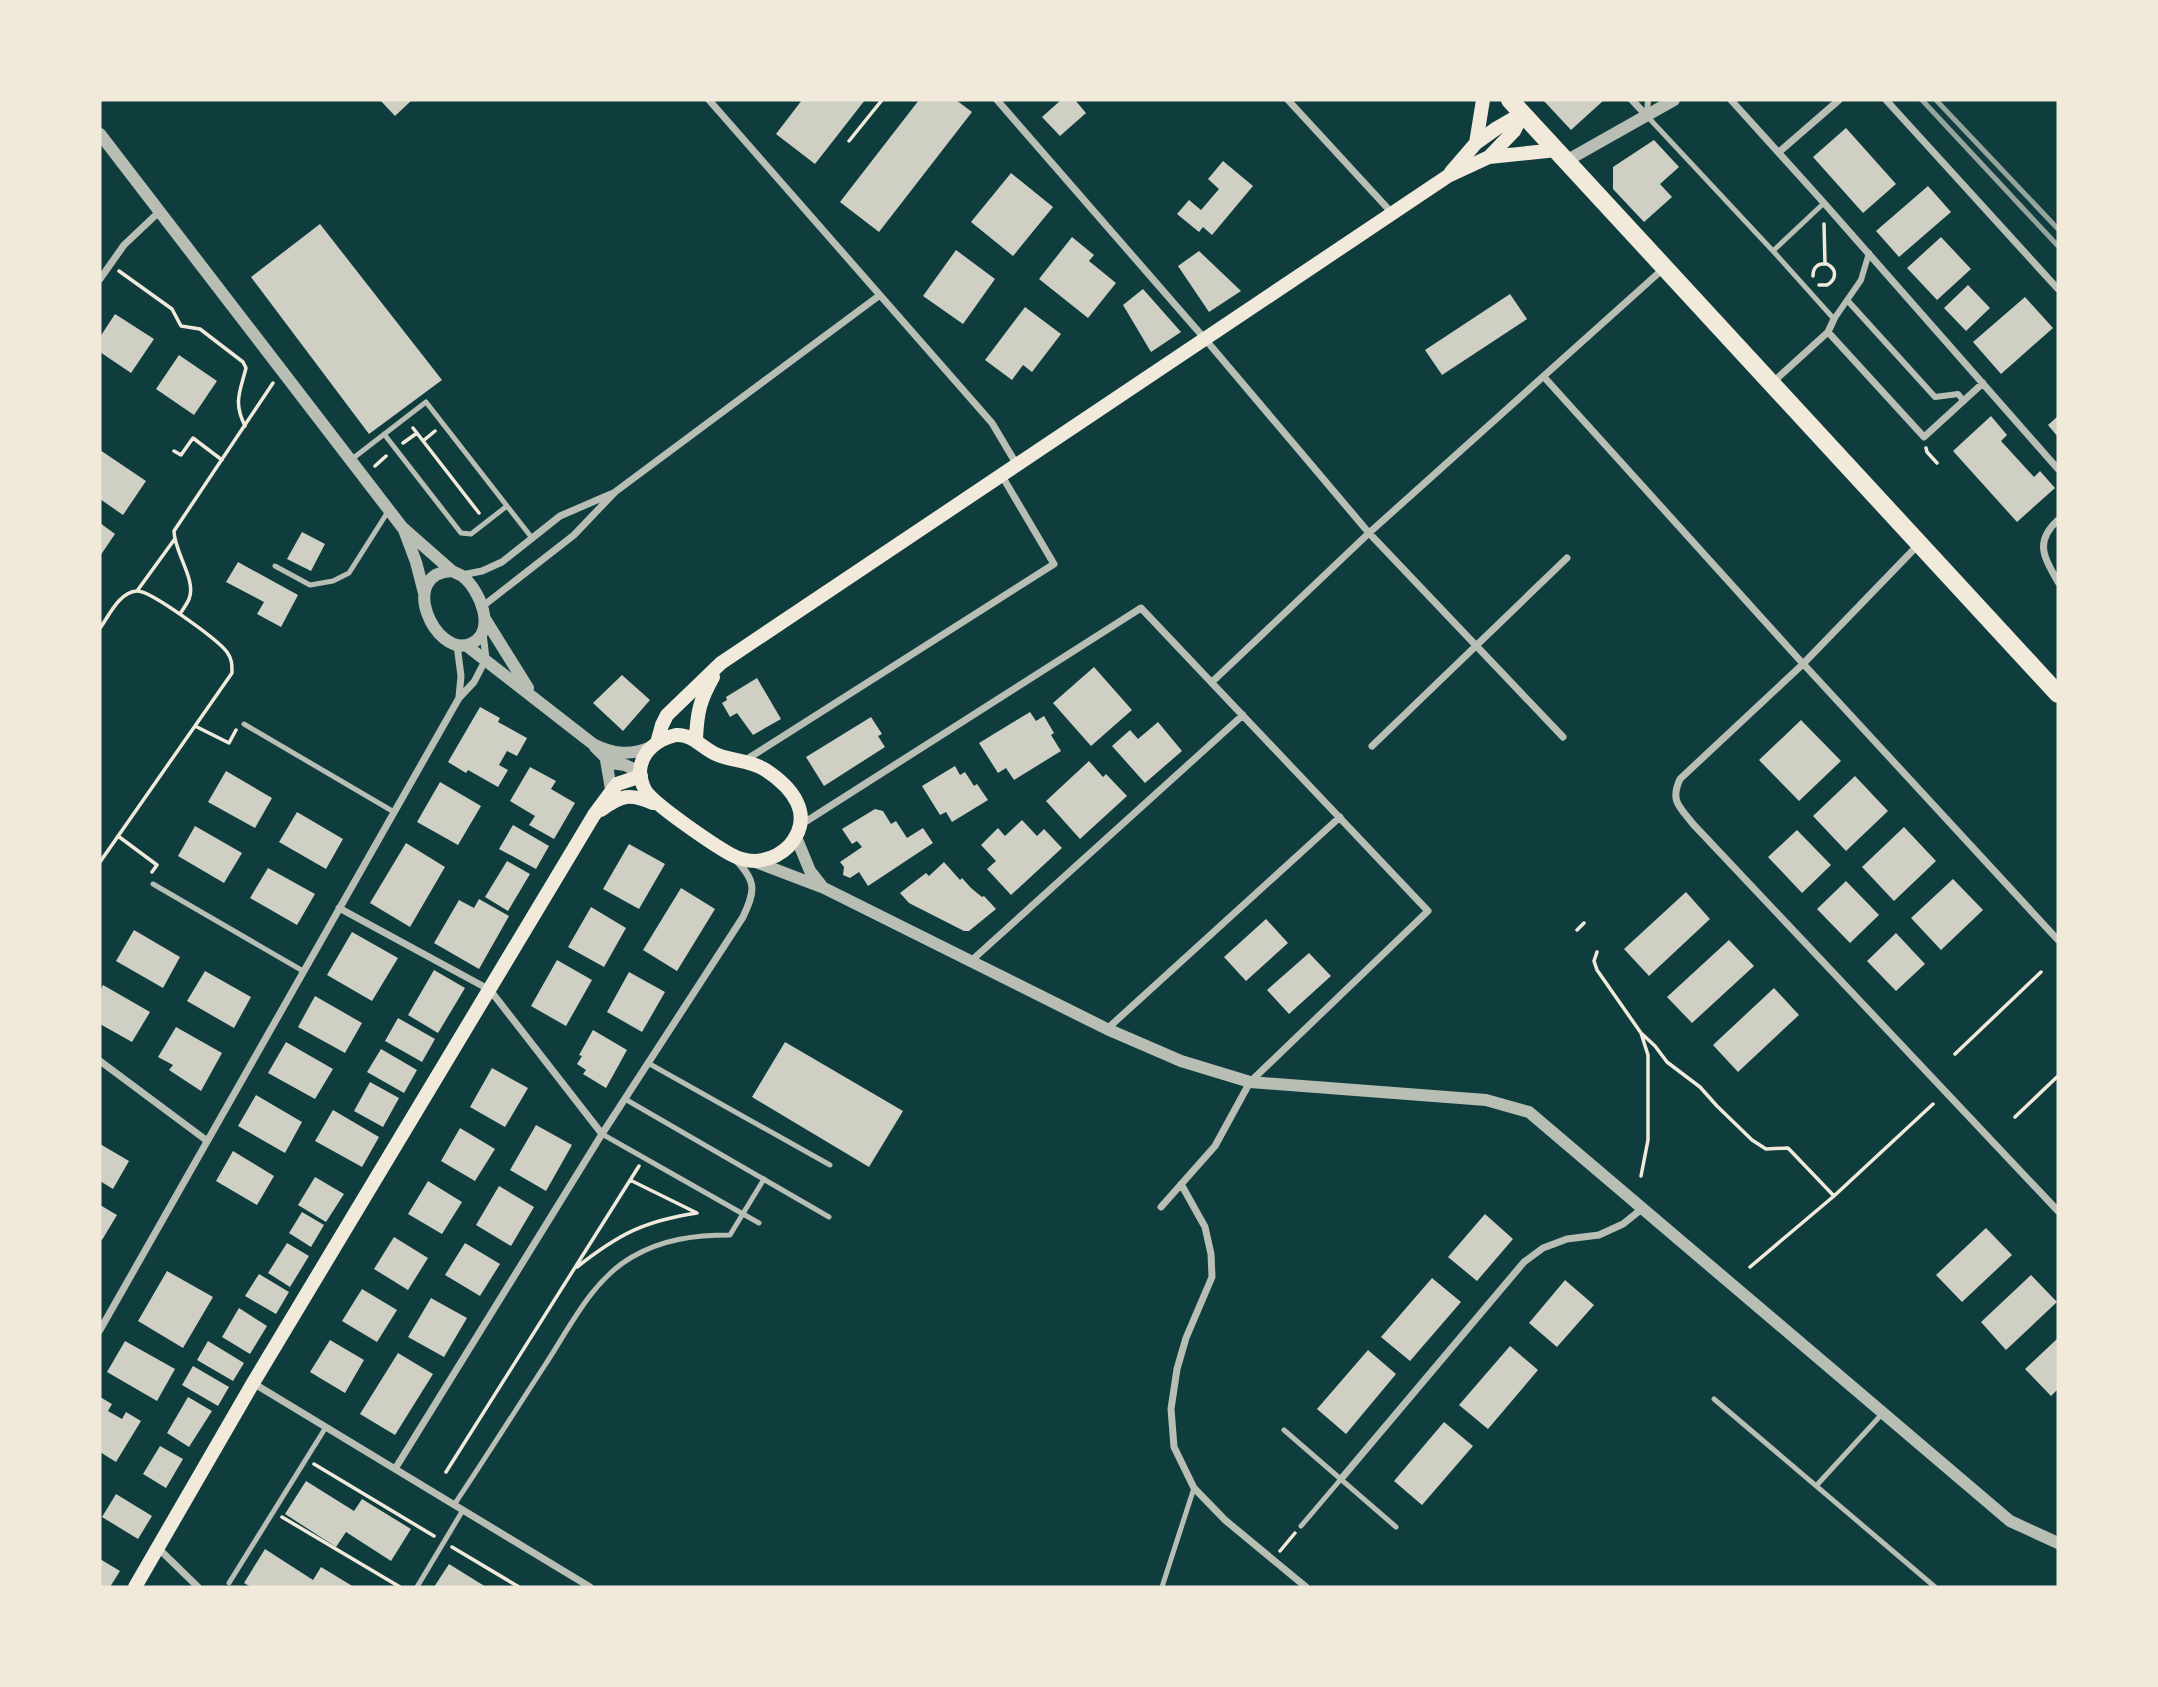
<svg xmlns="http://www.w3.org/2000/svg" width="2158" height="1687" font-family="Figtree,sans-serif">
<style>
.building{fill:#cfcfc3}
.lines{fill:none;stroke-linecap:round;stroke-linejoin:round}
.path{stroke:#f1e9da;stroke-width:3.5}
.service{stroke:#b8beb3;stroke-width:5}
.pedestrian{stroke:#b8beb3;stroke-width:6}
.minor{stroke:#b8beb3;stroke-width:7}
.tertiary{stroke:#b8beb3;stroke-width:12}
.secondary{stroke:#f1e9da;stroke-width:14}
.primary{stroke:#f1e9da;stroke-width:18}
.rail{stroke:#97a49c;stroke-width:5}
</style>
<rect width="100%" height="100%" fill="#0f3d3e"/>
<path class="building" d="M380 100H412L395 116Z
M802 100H865L815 164 776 134Z
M919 100H956L972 112 879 232 840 202Z
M1061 100H1075L1086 113 1060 136 1042 117Z
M1543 100H1604L1571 130Z
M1846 128 1896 184 1863 213 1813 157Z
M1654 140 1679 167 1660 184 1672 197 1644 222 1613 189V167Z
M1223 161 1253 186 1212 235 1203 227 1199 232 1177 214 1189 200 1201 210 1219 189 1208 179Z
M1011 173 1053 207 1013 256 971 222Z
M1928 186 1951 212 1899 257 1876 231Z
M320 224 442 380 369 434 251 277Z
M1072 237 1094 255 1089 261 1116 283 1088 318 1039 279Z
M1941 237 1971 269 1937 300 1907 268Z
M956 250 995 279 963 324 923 296Z
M1199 251 1241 291 1209 312 1178 266Z
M1968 285 1990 308 1966 331 1944 308Z
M1143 289 1181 332 1151 352 1123 305Z
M1510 294 1527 319 1442 375 1425 350Z
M2025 297 2053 328 2001 374 1973 342Z
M1025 307 1061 334 1032 372 1023 365 1012 380 985 360Z
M115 314 154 339 131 373 100 352V337Z
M179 355 217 381 194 415 156 389Z
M1991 416 2007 435 2001 441 2034 477 2040 471 2055 488 2017 522 1953 451Z
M2058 416V437L2048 425Z
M100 450 146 481 123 515 100 499Z
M100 523 115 534 100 556Z
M302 532 325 544 311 571 287 559Z
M238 562 298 595 281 627 257 614 264 602 226 582Z
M1094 667 1132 710 1091 746 1053 703Z
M622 675 650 700 623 731 593 703Z
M757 678 781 719 753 735 737 713 730 717 722 703 727 700 726 697Z
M480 707 500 718 498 722 527 738 517 756 507 751 499 765 508 770 498 787 468 770 466 773 448 762Z
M1030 712 1036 721 1044 716 1054 733 1051 735 1061 751 1014 780 1006 768 998 773 979 743Z
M871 717 882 734 878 736 885 747 824 786 806 757Z
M1801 720 1841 761 1799 801 1759 760Z
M1158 722 1182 751 1145 783 1112 746 1130 730 1138 739Z
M1089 761 1103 777 1106 774 1127 796 1080 839 1046 801Z
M955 766 960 775 965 772 974 786 977 784 988 800 952 822 946 812 940 815 922 786Z
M530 767 556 781 551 789 575 803 554 839 529 825 535 816 510 801Z
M226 771 272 798 255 828 208 802Z
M1855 776 1888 811 1846 851 1813 816Z
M440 782 481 806 458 845 417 822Z
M875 809 883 811 891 824 896 821 907 838 923 828 933 843 868 886 859 872 850 878 843 875 844 867 840 862 862 847 857 841 852 844 842 829Z
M297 812 343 839 326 869 279 842Z
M1022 820 1037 836 1044 829 1062 848 1011 895 987 869 996 861 981 845 998 828 1005 836Z
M513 825 549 846 536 869 499 849Z
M195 826 242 853 224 883 178 856Z
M1904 827 1936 861 1894 901 1862 867Z
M1797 830 1831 865 1802 893 1768 857Z
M406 843 445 867 410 927 370 903Z
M629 844 665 864 639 909 603 889Z
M507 861 530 874 508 911 485 897Z
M944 862 960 880 962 878 971 888 982 897 984 896 996 909 969 931H964L909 903 900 893 926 873 929 876Z
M268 868 315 894 297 925 250 898Z
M1953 879 1983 910 1941 950 1911 918Z
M1846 881 1879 915 1850 943 1817 909Z
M681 888 715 909 677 971 643 950Z
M1686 892 1710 919 1649 976 1624 949Z
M479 899 509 916 479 969 434 943 459 900 474 908Z
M591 907 626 928 604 967 568 947Z
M1266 919 1288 943 1246 981 1224 957Z
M134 930 180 957 163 988 116 961Z
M352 932 398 958 372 1001 327 975Z
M1896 933 1925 964 1896 991 1867 961Z
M1729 940 1754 966 1692 1023 1667 997Z
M1309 953 1331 976 1289 1014 1267 990Z
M557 960 592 980 566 1026 531 1006Z
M434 970 465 988 438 1033 408 1015Z
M205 971 251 997 234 1028 187 1001Z
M629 972 665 992 642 1032 607 1012Z
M103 985 150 1012 132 1042 100 1024V991Z
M1774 988 1799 1015 1738 1072 1713 1045Z
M315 996 362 1023 345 1053 298 1027Z
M398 1018 435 1039 422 1062 385 1041Z
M176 1027 222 1053 201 1091 169 1070 173 1065 158 1057Z
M593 1030 627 1050 606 1088 583 1074 586 1070 577 1064 582 1056 579 1055Z
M286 1042 333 1069 315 1099 268 1073Z
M785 1042 903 1111 869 1167 752 1097Z
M381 1049 417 1070 404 1093 367 1072Z
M492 1068 528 1088 505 1127 470 1107Z
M370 1082 399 1098 383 1127 354 1111Z
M256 1095 302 1122 285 1153 238 1126Z
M333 1110 379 1137 362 1167 315 1141Z
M536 1125 572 1145 546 1191 510 1170Z
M460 1128 495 1149 475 1181 441 1161Z
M100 1144 129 1161 113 1189 100 1181Z
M233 1151 274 1176 257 1205 216 1181Z
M315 1177 344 1194 326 1222 298 1205Z
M428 1181 462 1202 442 1234 408 1214Z
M499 1186 534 1207 511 1246 476 1225Z
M100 1205 117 1215 102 1240 100 1238Z
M302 1212 324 1225 311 1247 289 1233Z
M1485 1214 1513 1239 1477 1281 1448 1257Z
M1986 1228 2012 1255 1962 1302 1936 1275Z
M394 1237 428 1258 408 1290 374 1269Z
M287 1243 309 1256 290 1287 268 1273Z
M465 1243 500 1264 480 1296 445 1275Z
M167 1271 213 1297 183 1348 138 1321Z
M259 1274 289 1292 276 1314 245 1296Z
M2031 1275 2057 1302 2006 1350 1981 1322Z
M1432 1278 1461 1302 1410 1361 1381 1337Z
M1565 1280 1594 1305 1557 1347 1529 1323Z
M362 1289 397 1310 377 1342 342 1321Z
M431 1298 467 1318 444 1357 408 1337Z
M239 1308 267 1326 250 1354 222 1337Z
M2058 1338V1389L2051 1396 2025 1369Z
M330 1340 364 1360 345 1393 310 1372Z
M125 1341 175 1369 157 1401 107 1372Z
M208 1341 244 1363 233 1381 197 1360Z
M1510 1346 1538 1370 1488 1429 1459 1405Z
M1368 1350 1396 1374 1346 1434 1317 1409Z
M398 1353 433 1374 395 1435 360 1414Z
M193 1366 229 1387 218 1406 182 1385Z
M100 1397 112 1404 108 1411 122 1419 126 1412 141 1421 116 1462 100 1452Z
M188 1397 212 1411 189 1447 167 1433Z
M1444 1422 1473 1446 1422 1505 1394 1481Z
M160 1446 183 1459 166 1488 143 1474Z
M306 1481 354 1511 362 1499 411 1529 391 1561 346 1532 336 1547 285 1514Z
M116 1494 152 1516 138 1539 102 1517Z
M265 1549 313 1580 321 1567 354 1587H251L244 1583Z
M100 1559 120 1571 110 1587H100Z
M449 1564 486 1587H434Z"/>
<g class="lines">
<path class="path" d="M849 141 882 100
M1824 224 1825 264
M119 271 172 309 181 326 200 329 243 362 246 368C240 392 233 402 245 426
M1813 276C1813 267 1818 263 1827 264 1837 269 1837 279 1827 285H1819
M413 428 479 513
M423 441 435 431
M403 443 417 433
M1926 448 1927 452 1937 463
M174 451 181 455 193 438 222 460
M375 466 386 456
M137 591 174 540
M180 614C183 609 187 604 189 599 197 580 174 552 174 531L273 383
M100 628C109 616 119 592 137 591 150 590 218 640 227 652 232 659 232 664 232 673L100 862
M195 726 229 743 236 730
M118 836 157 865 152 872
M1577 930 1584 923
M1597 952 1594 961 1597 970 1641 1033 1648 1055V1140L1641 1176
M1641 1033 1655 1046 1667 1062 1700 1087 1717 1106 1752 1140 1766 1149 1788 1148 1834 1196
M1955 1054 2041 972
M2015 1117 2058 1076
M577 1267C619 1234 644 1221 697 1213L630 1180
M1750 1267 1834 1196 1933 1104
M314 1464 434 1536
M446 1472 639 1166
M282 1517 400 1587
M452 1547 519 1587
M1280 1551 1295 1533"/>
<path class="service" d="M1646 115 1773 251 1834 319
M1773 251 1824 203
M384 434 461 533 471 534 507 506
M352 459 426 402 532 538
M275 566 310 585 333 581 349 573 389 510
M244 724 394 812
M153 884 303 971
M648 1063 830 1165
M625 1099 829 1217
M602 1134 759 1223
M1714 1399 1935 1587
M1284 1430 1396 1527
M1816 1486 1882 1414
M454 1505C485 1459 515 1411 545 1365 570 1327 592 1280 632 1257 663 1239 695 1235 730 1235L764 1179
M1301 1526 1341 1479
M229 1583 326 1427
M417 1587 463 1510
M1162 1587 1194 1488"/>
<path class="pedestrian" d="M1647 114 1648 100
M1847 300 1935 397 1958 394 1964 401
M1834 319 1861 280 1869 253"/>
<path class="minor" d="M709 100 992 423 1017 465
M997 100 1205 339 1369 533 1563 737
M1288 100 1392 213
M1632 100 1646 115
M1731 100 1824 203 2058 469
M1886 100 2058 289
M1779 152 1839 100
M100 279 124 245 160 211
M1828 332 1924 437 1983 383
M1544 377 1796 656 2058 940
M1772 383 1828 332 1834 319
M2058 520C2034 542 2044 557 2058 582
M1919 544 1803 664 1680 779C1670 801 1679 806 1693 824L2058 1211
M462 575 482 571 502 562 560 516 611 494
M483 606 574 535 615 492 880 295
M457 645 461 676 459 697
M1212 682 1369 533 1663 269
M1372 746 1567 558
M744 761 1054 564 1002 476
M802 824 1141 608 1428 911 1250 1082 1215 1146 1161 1207
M339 908 490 990 602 1134
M971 961 1243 715
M1107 1029 1340 817
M100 1061 206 1140
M1181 1184 1205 1227 1211 1254 1212 1277 1186 1338 1177 1369 1171 1409 1174 1447 1194 1488 1225 1520 1306 1587
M100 1330 459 698 474 682 486 659 483 633
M253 1383 590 1587
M395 1469 602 1134 743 917C755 891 757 882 736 860
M1341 1479 1524 1262 1543 1248 1567 1239 1599 1235 1623 1224 1643 1208
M158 1548 198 1587"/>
<path class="tertiary" d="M100 134 402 527 452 571
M1566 161 1674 100
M404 530 416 562 424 593
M452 571C454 572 461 575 462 576 480 589 498 633 470 644 435 658 397 573 452 571Z
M485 619 528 688
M467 646 593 744C613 754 630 756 651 747
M595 747 611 763 625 765 640 772
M606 760 611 789
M796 837 810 871 821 885
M753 861 824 888 1107 1029 1181 1061 1250 1082 1486 1100 1529 1112 2010 1521 2058 1543"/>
<path class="secondary" d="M1476 143 1497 128 1523 113
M1489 157 1514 131 1523 113
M1451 172 1476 143 1483 100
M676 735C694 734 702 749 718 755 733 761 749 760 764 769 792 787 816 815 789 846 780 855 768 860 756 861 748 861 737 858 730 854 714 845 653 804 645 790 642 784 640 777 640 770 642 751 658 739 676 735Z
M696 740C697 712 700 700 713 677
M657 743 662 725 667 715 721 663 1448 176 1489 157 1557 150
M601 810C621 795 630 793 653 803
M135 1587 253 1383 594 815 617 784 641 776"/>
<path class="primary" d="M1510 100 2058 694"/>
<path class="rail" d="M1922 100 2058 246
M1936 100 2058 229"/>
</g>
<rect width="2158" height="1687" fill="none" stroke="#f1e9da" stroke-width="203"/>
</svg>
